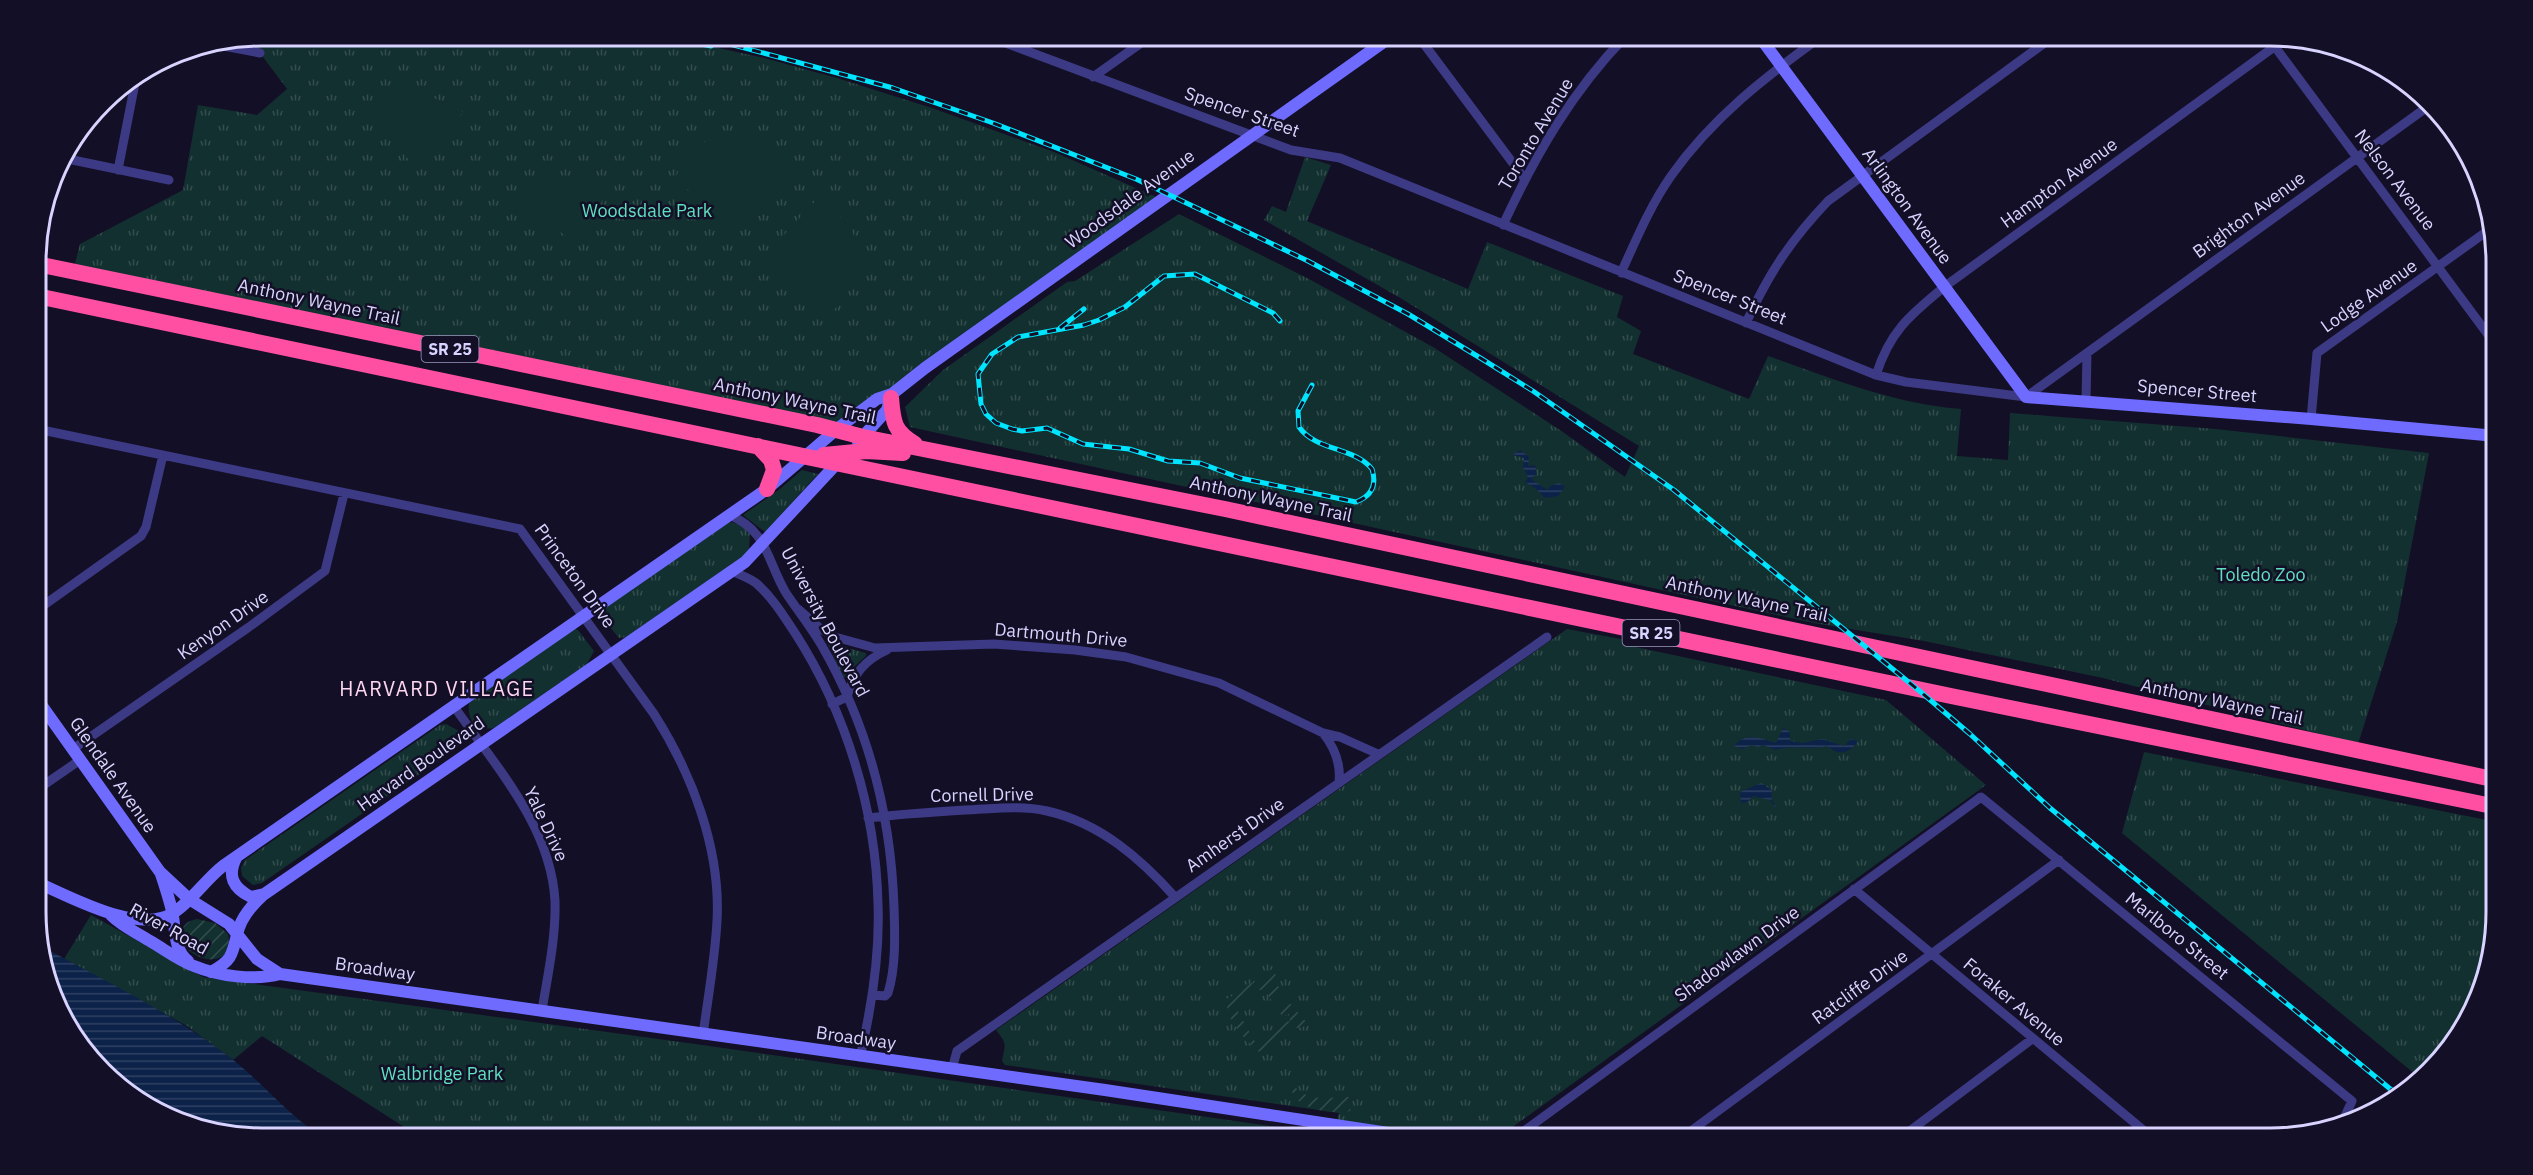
<svg xmlns="http://www.w3.org/2000/svg" width="2533" height="1175" font-family="'IBM Plex Sans',sans-serif">
<style>
.grass{fill:url(#grass-tufts)}
.garden{fill:url(#garden-furrows)}
.pitch{fill:#12302f}
.water{fill:url(#water-rules)}
.lines{fill:none;stroke-linecap:round;stroke-linejoin:round}
.street{stroke:#3d3a85;stroke-width:9}
.secondary{stroke:#6f6bff;stroke-width:12}
.highway{stroke:#ff4fa3;stroke-width:16}
.rail-casing{stroke:#00e5ff;stroke-width:5}
.rail{stroke:#130f26;stroke-width:3;stroke-dasharray:9;stroke-linecap:butt}
.labels{text-anchor:middle;stroke-width:5;stroke-linejoin:round;paint-order:stroke}
.shield{fill:#130f26;stroke:#9e99be;stroke-width:1.5}
.shield-label{font-size:16px;font-weight:bold;fill:#d9d4ff}
.street-label{font-size:18px;fill:#d9d4ff;stroke:#130f26}
.park-label{font-size:18px;fill:#5fe0c0;stroke:#130f26}
.neighbourhood-label{font-size:20px;letter-spacing:1.5px;fill:#ffd6f0;stroke:#130f26}
.rim{fill:none;stroke:#d9d4ff;stroke-width:3}
</style>
<defs>
<pattern id="grass-tufts" width="24" height="20" patternUnits="userSpaceOnUse" patternTransform="scale(1.5)"><rect width="24" height="20" fill="#12302f"/><path d="M3 7l-1-3M5 7V3M7 7l1-3M15 17l-1-3M17 17v-4M19 17l1-3" fill="none" stroke="#344d4e"/></pattern>
<pattern id="garden-furrows" width="10" height="10" patternUnits="userSpaceOnUse" patternTransform="scale(1.5)"><rect width="10" height="10" fill="#12302f"/><path d="M-1 1l2-2M0 10L10 0M9 11l2-2" fill="none" stroke="#344d4e"/></pattern>
<pattern id="water-rules" width="6" height="5" patternUnits="userSpaceOnUse" patternTransform="scale(1.5)"><rect width="6" height="5" fill="#0c2248"/><path d="M0 2.5h6" fill="none" stroke="#2f4163"/></pattern>
</defs>
<rect width="100%" height="100%" fill="#130f26"/>
<path class="grass" d="M263 36H664L764 58 837 78 932 108 1054 152 1161 199 837 429 73 271 80 244 183 190 198 105 257 115 287 89 260 53 220 45Z
M1305 157 1331 165 1307 221 1468 289 1487 242 1623 296 1617 317 1641 331 1633 354 1749 399 1768 356C1831 378 1894 404 1961 409L1957 456 2008 460 2010 413 2216 429 2429 453 2397 622 2358 744 2103 678 1924 641 1814 623 910 427 905 407 943 370 1067 282 1075 281 1179 214 1309 279 1433 347 1563 432 1625 477 1639 446 1402 299 1264 220 1272 206 1286 212Z
M802 470 818 474 765 532 743 515 780 489Z
M725 522C737 522 742 525 750 534L749 549 743 556 626 637 619 638 600 615 603 609Z
M575 629 578 630 594 651 587 664 494 728C476 731 467 721 469 703L568 631Z
M1567 629 1626 640V645L1886 700 1986 785 1500 1136 1501 1139H1331L1339 1113 1005 1065 1002 1061C1005 1044 1008 1045 996 1030Z
M827 642 866 653V656L854 667 847 679 842 676Z
M446 724 459 731 460 743 457 748 262 883 253 885 242 876 241 868 245 860 440 725Z
M2144 752 2497 822V912L2480 999 2441 1061 2421 1079 2122 833Z
M91 915 203 977 695 1044 1319 1133 1317 1139H423L262 1036 233 1060 187 1026 64 959Z"/>
<path class="garden" d="M197 919 215 923 228 934C236 971 189 964 179 936 183 926 186 921 197 919Z
M1272 969 1276 975 1273 978 1284 995 1272 1001 1268 995 1273 990 1269 984 1261 990H1255L1253 995 1239 1002 1236 1008 1255 1042 1273 1029 1280 1027 1283 1023 1290 1021 1289 1014 1282 1016 1277 1008 1287 1000 1308 1024 1307 1026 1296 1028 1259 1052C1243 1038 1227 1021 1226 999L1236 994 1244 985 1256 982Z
M1291 1083C1310 1105 1327 1096 1353 1097L1350 1111C1331 1115 1289 1109 1291 1083Z"/>
<path class="pitch" d="M422 92 463 112 444 140 422 162 409 160 371 112 397 93Z
M718 136H746L773 155 794 175 743 228H730L675 178 690 148Z
M550 175 578 180 604 193 592 235 575 241 519 207 533 185Z
M821 195C833 208 859 234 860 252 862 272 844 297 833 311L771 265 768 252Z"/>
<path class="water" d="M1520 450 1529 457 1528 466 1535 465 1537 476H1533L1532 480 1548 490 1550 486 1559 483 1565 487 1558 496 1545 498 1535 488 1525 482 1528 477 1523 468 1524 458 1513 455Z
M1783 728 1790 732V741L1803 743 1822 739 1844 746 1851 739 1858 741C1849 754 1839 756 1827 746 1809 751 1792 744 1776 750L1763 745 1758 747 1751 745 1743 749 1734 746C1746 732 1760 738 1776 743Z
M1761 783 1772 790 1771 798 1778 811 1770 800 1753 796 1747 802 1741 803 1740 792Z
M39 945C104 980 172 1013 232 1059 264 1084 290 1118 326 1139H263L176 1122 125 1092 83 1050 53 999Z"/>
<g class="lines">
<path class="street" d="M987 36 1291 150 1340 158 1876 375 1906 382 2026 397 2430 105
M1418 36 1524 178
M2267 36 2495 344
M218 45 260 53
M1093 77 1151 36
M63 158 169 180
M118 170 136 78
M1503 225C1535 156 1572 91 1626 36
M1621 273C1636 240 1650 206 1671 176 1712 118 1765 77 1822 36
M1746 323C1769 273 1790 241 1828 201L2054 36
M1876 375C1890 331 1910 315 1944 287L2285 39
M2086 400 2087 353
M2311 419 2317 353 2493 227
M37 429 520 529 654 714C692 774 721 849 717 921 715 959 708 997 703 1035
M729 515C768 530 767 562 786 593 798 611 811 627 822 646 868 726 891 815 894 907 895 935 896 967 888 993L885 996 873 995
M731 571C739 574 749 578 756 583 772 597 783 615 795 633 846 712 876 810 878 904 880 956 872 1006 860 1057
M798 609 822 630 835 637 875 648 994 644 1075 650 1126 657 1219 683 1323 733 1340 737 1378 754
M37 610 141 536 146 527 163 455
M832 704 847 697C853 674 865 660 887 650
M453 705C494 764 551 826 555 901 556 937 548 974 542 1010
M1323 733C1335 748 1341 763 1339 782
M73 749 249 627 325 571 344 494
M38 789 80 760
M868 818C901 814 932 812 965 810 992 809 1020 805 1047 811 1100 823 1140 858 1175 897
M1854 889 2154 1139
M952 1069 957 1051 1547 637
M1513 1139 1981 797 2352 1101 2340 1127
M1680 1139 2059 860
M1899 1139 2032 1039"/>
<path class="secondary" d="M1759 36 2026 397 2311 419 2496 436
M858 442 887 410 890 399
M37 699 160 872 189 899 229 924 257 959 280 974 1105 1090 1428 1139
M236 858C227 876 233 888 251 897L264 894
M161 874C165 886 169 898 172 911 176 929 173 949 188 961
M38 883C71 897 138 935 173 913 190 903 206 879 223 866L767 489 837 429 877 399 892 394 925 368 1392 36
M111 915C123 927 136 932 150 941 164 949 178 960 194 966 218 976 255 981 280 974
M211 972C231 961 232 956 237 935 240 919 252 905 263 895L745 562 842 458"/>
<path class="highway" d="M37 264 817 425 863 437 1225 509 2497 780
M37 296 1951 696 2497 807
M891 398C893 423 894 431 915 444
M758 446 771 460 774 470 767 489
M824 455 866 451 903 453"/>
<defs>
<path id="rail" d="M664 36 711 46
M700 36 893 88 993 123 1136 179 1308 261 1408 314 1482 359 1533 391 1674 490 1922 693 1970 734 2050 808 2400 1097
M1280 321 1273 313 1195 274 1164 276 1125 307 1099 320 1084 325 1018 337 992 354 978 374 981 404 986 414 996 423 1012 429 1022 431 1047 428 1083 444 1129 449 1168 461 1200 463 1240 478 1356 502C1372 496 1377 485 1372 469 1354 447 1316 451 1299 427L1298 411 1312 385
M1060 328 1084 309"/>
</defs>
<use href="#rail" class="rail-casing"/>
<use href="#rail" class="rail"/>
</g>
<g class="labels">
<g class="shield">
<rect x="421.5" y="336" width="57" height="26" rx="4.5"/>
<rect x="1622.5" y="620" width="57" height="26" rx="4.5"/>
</g>
<g class="shield-label">
<text x="450" y="355">SR 25</text>
<text x="1651" y="639">SR 25</text>
</g>
<g class="street-label">
<text transform="translate(1242 112) rotate(19)" y="6">Spencer Street</text>
<text transform="translate(1536 134) rotate(-59)" y="6">Toronto Avenue</text>
<text transform="translate(2395 180) rotate(53)" y="6">Nelson Avenue</text>
<text transform="translate(2059 183) rotate(-36)" y="6">Hampton Avenue</text>
<text transform="translate(1130 199) rotate(-36)" y="6">Woodsdale Avenue</text>
<text transform="translate(1907 206) rotate(54)" y="6">Arlington Avenue</text>
<text transform="translate(2249 215) rotate(-36)" y="6">Brighton Avenue</text>
<text transform="translate(2369 296) rotate(-35)" y="6">Lodge Avenue</text>
<text transform="translate(1730 297) rotate(22)" y="6">Spencer Street</text>
<text transform="translate(319 302) rotate(12)" y="6">Anthony Wayne Trail</text>
<text transform="translate(2197 391) rotate(5)" y="6">Spencer Street</text>
<text transform="translate(795 401) rotate(12)" y="6">Anthony Wayne Trail</text>
<text transform="translate(1271 499) rotate(12)" y="6">Anthony Wayne Trail</text>
<text transform="translate(575 576) rotate(54)" y="6">Princeton Drive</text>
<text transform="translate(1747 599) rotate(12)" y="6">Anthony Wayne Trail</text>
<text transform="translate(825 622) rotate(62)" y="6">University Boulevard</text>
<text transform="translate(223 625) rotate(-35)" y="6">Kenyon Drive</text>
<text transform="translate(1061 635) rotate(5)" y="6">Dartmouth Drive</text>
<text transform="translate(2222 702) rotate(12)" y="6">Anthony Wayne Trail</text>
<text transform="translate(421 764) rotate(-35)" y="6">Harvard Boulevard</text>
<text transform="translate(113 775) rotate(55)" y="6">Glendale Avenue</text>
<text transform="translate(982 795) rotate(-1)" y="6">Cornell Drive</text>
<text transform="translate(546 824) rotate(65)" y="6">Yale Drive</text>
<text transform="translate(1235 835) rotate(-35)" y="6">Amherst Drive</text>
<text transform="translate(169 929) rotate(29)" y="6">River Road</text>
<text transform="translate(2177 936) rotate(39)" y="6">Marlboro Street</text>
<text transform="translate(1737 954) rotate(-36)" y="6">Shadowlawn Drive</text>
<text transform="translate(375 969) rotate(8)" y="6">Broadway</text>
<text transform="translate(1860 987) rotate(-36)" y="6">Ratcliffe Drive</text>
<text transform="translate(2014 1002) rotate(40)" y="6">Foraker Avenue</text>
<text transform="translate(856 1038) rotate(8)" y="6">Broadway</text>
</g>
<g class="park-label">
<text x="647" y="217">Woodsdale Park</text>
<text x="2261" y="581">Toledo Zoo</text>
<text x="442" y="1080">Walbridge Park</text>
</g>
<g class="neighbourhood-label">
<text x="437" y="696">HARVARD VILLAGE</text>
</g>
</g>
<path d="M0 0H2533V1175H0ZM262 46H2270A216 216 0 0 1 2486 262V912A216 216 0 0 1 2270 1128H262A216 216 0 0 1 46 912V262A216 216 0 0 1 262 46Z" fill="#130f26" fill-rule="evenodd"/>
<path class="rim" d="M262 46H2270A216 216 0 0 1 2486 262V912A216 216 0 0 1 2270 1128H262A216 216 0 0 1 46 912V262A216 216 0 0 1 262 46Z"/>
</svg>
